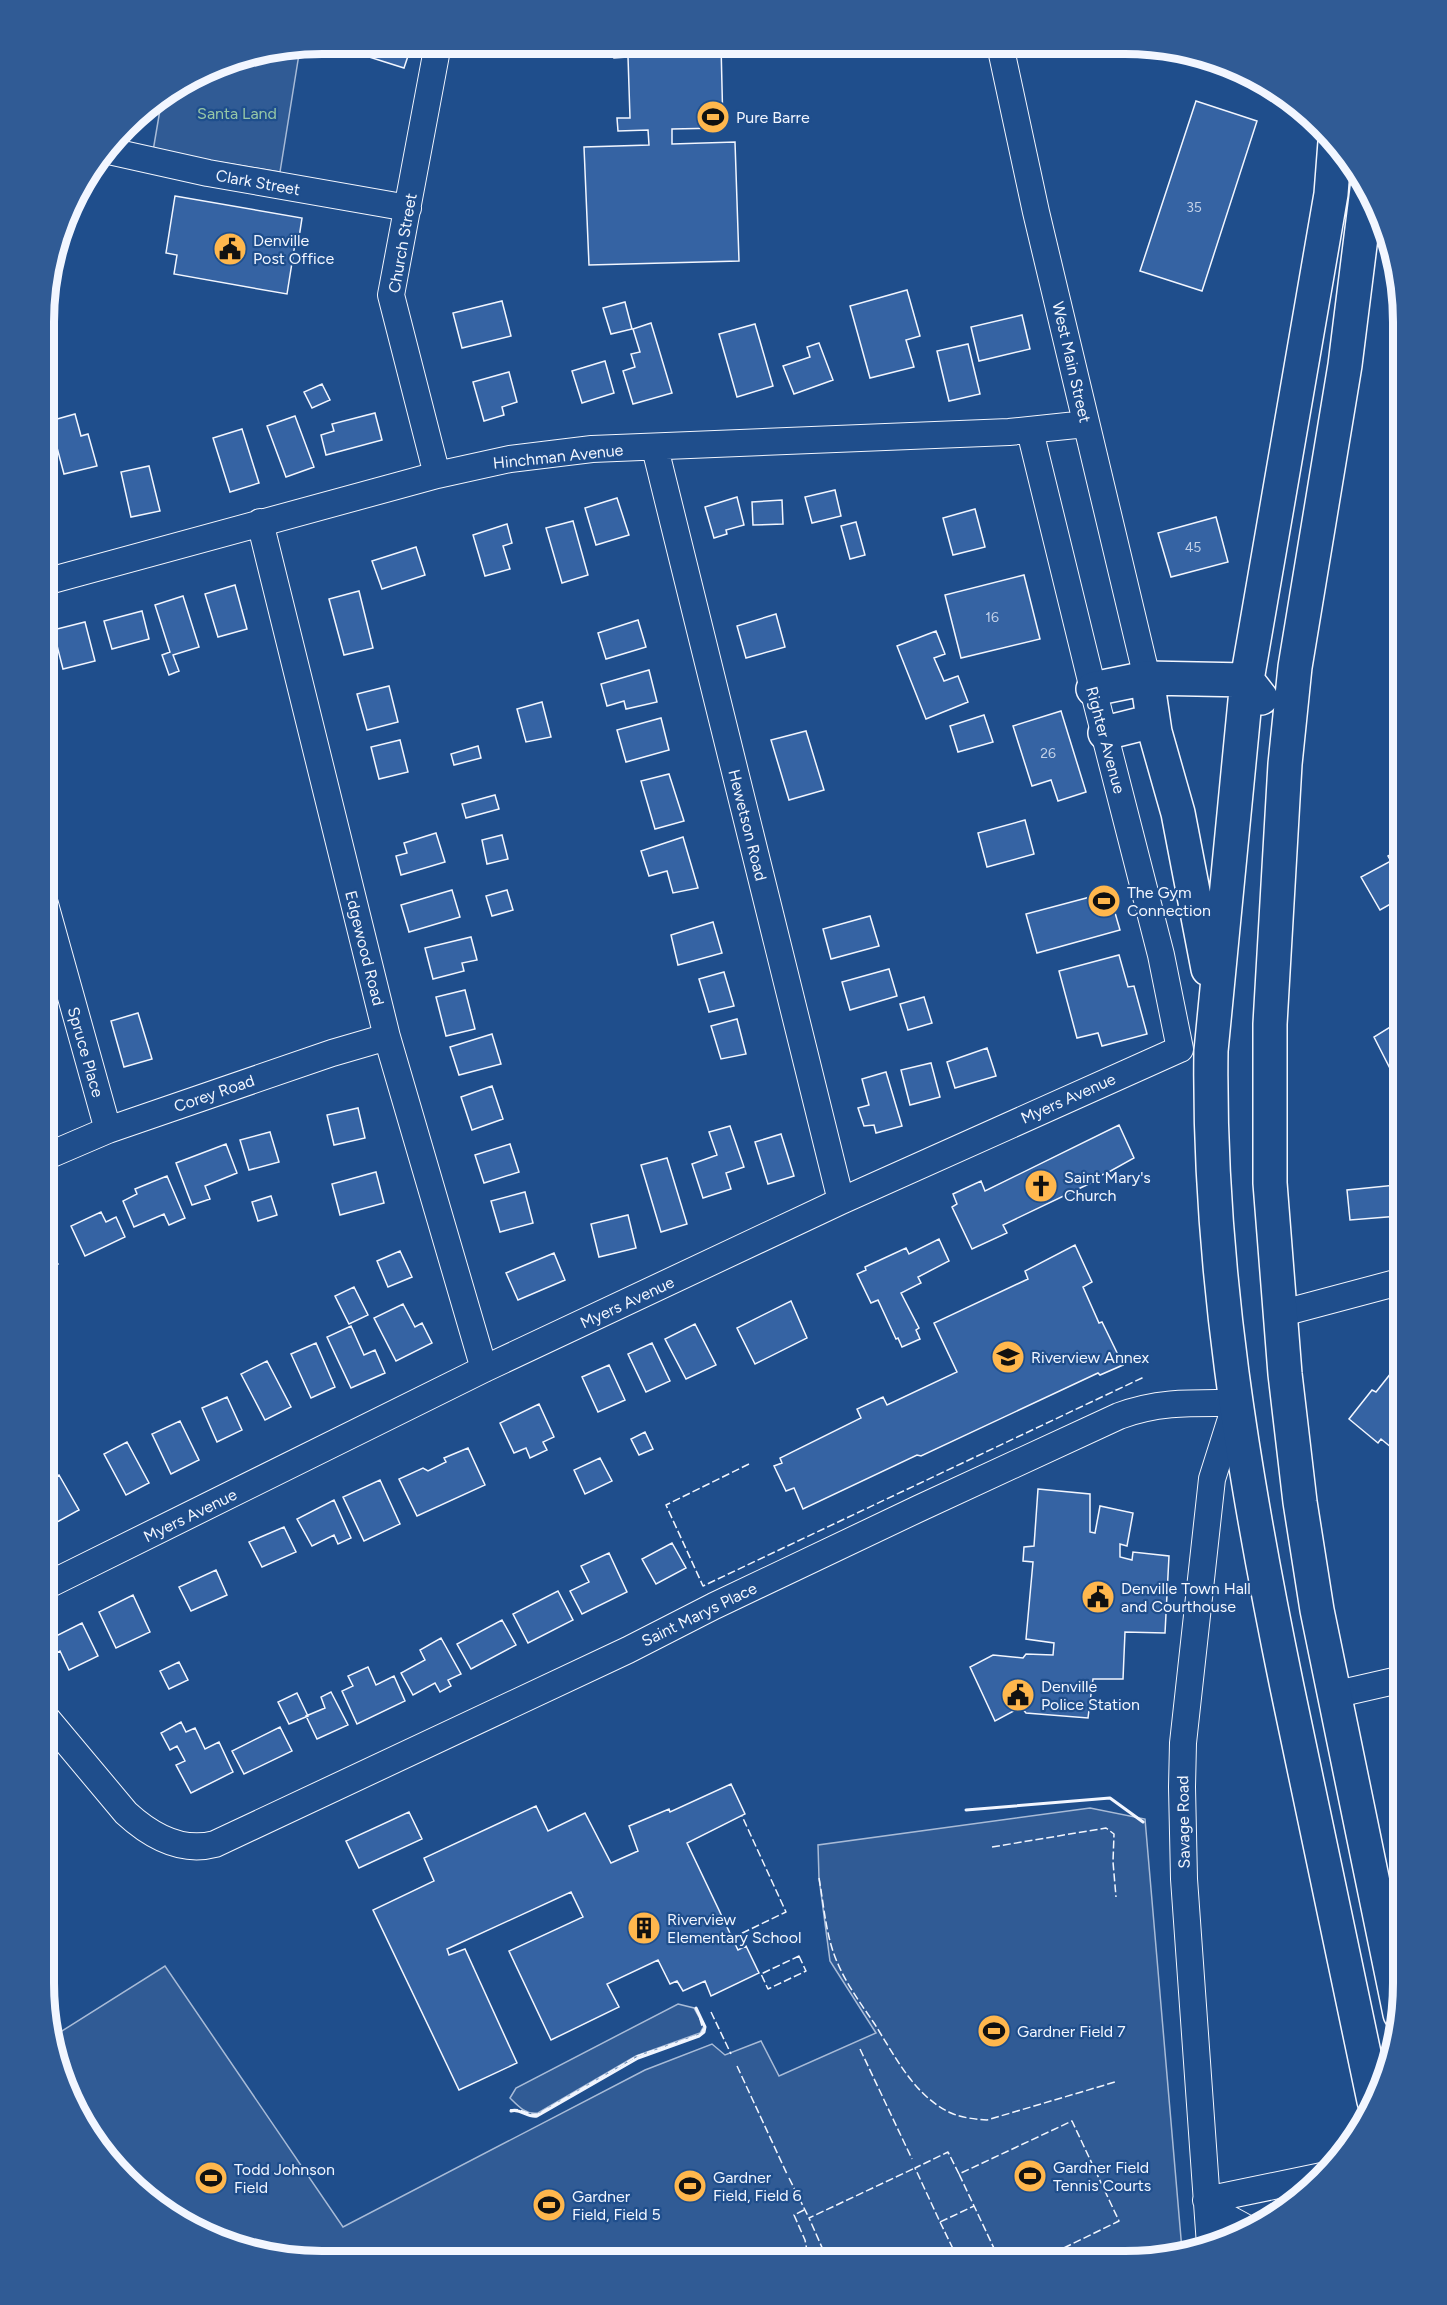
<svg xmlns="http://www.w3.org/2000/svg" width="1447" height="2305" font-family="Figtree,sans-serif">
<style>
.green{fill:#305b95;stroke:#a8bbd7;stroke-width:1.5}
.building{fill:#3563a3;stroke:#f2f6ff;stroke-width:1.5}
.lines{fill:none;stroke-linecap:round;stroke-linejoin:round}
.minor-casing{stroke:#f2f6ff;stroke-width:28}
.highway-casing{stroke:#f2f6ff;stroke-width:36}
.minor{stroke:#1f4e8c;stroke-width:26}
.highway{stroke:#1f4e8c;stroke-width:33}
.fence{stroke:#f2f6ff;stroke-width:1.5;stroke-dasharray:8 3;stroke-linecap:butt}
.wall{stroke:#f2f6ff;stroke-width:3}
.labels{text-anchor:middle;stroke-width:4.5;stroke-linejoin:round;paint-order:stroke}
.number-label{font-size:14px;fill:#c3d1e8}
.park-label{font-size:16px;fill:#97c8a6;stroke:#1f4e8c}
.poi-label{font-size:16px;fill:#f2f6ff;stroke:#1f4e8c;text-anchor:start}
.street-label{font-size:16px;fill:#f2f6ff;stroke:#1f4e8c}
.rim{fill:none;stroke:#f2f6ff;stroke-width:8}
</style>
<rect width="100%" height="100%" fill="#1f4e8c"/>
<path class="green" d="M300 48 280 172 153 151 162 98 216 65Z
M1090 1808 1145 1819 1182 2250 1126 2261 286 2259 216 2240 153 2204 101 2153 65 2089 54 2036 165 1966 343 2227 645 2070 712 2044 725 2055 761 2041 779 2076 876 2033 830 1961 819 1878 818 1845Z
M678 2004 694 2008 704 2026 700 2033 636 2056 538 2113C526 2115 518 2106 510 2098L516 2088Z"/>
<path class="building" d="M370 44H412L404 68 366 56Z
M614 44 721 45 723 128 672 129V144L735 142 739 261 589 265 584 147 649 145 648 130 618 131 617 118H630L628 57 614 58Z
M1196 101 1257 121 1202 291 1140 271Z
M175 196 302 218 298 244H295L287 294 174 274 177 255 166 253Z
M907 290 920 336 906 340 914 367 870 378 850 306Z
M502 301 511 336 462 348 453 313Z
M625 302 632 329 611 334 603 308Z
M1022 315 1030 349 979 361 971 327Z
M651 323 672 393 633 404 623 371 635 367 631 354 640 352 633 329Z
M755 324 773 386 737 397 719 334Z
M819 343 833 380 794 394 783 366 810 357 807 347Z
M968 344 980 394 949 401 937 351Z
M605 361 614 393 582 403 572 371Z
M509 372 517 402 502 407 504 415 484 421 473 382Z
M322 384 330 400 312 408 304 392Z
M375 413 382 440 326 455 321 435 334 431 332 424Z
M75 414 81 436 88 434 97 466 64 474 50 421Z
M295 416 314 467 286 477 267 426Z
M242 429 259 483 230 492 213 438Z
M149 466 160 511 131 517 121 472Z
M46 488 57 535 45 538Z
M835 490 841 516 812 523 805 497Z
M737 497 744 525 726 530 727 534 714 538 705 507Z
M617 498 629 535 596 545 585 508Z
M782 500 783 524 753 525 752 502Z
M975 509 985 547 953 555 943 518Z
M1216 517 1228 562 1171 577 1158 533Z
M573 521 588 575 562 583 546 528Z
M856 522 865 555 850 559 841 526Z
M507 524 512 543 503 546 510 569 485 576 473 535Z
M416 547 425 575 382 589 372 561Z
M1024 575 1040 639 961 658 945 595Z
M235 585 247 629 218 637 205 594Z
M359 591 373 648 344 655 329 599Z
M183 596 199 647 173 655 179 671 169 675 162 655 170 652 155 605Z
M142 611 149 639 112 649 104 621Z
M776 614 785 647 746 658 737 626Z
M638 620 646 647 606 659 598 633Z
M85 622 95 661 63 669 53 630Z
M936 631 945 654 934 658 944 681 958 676 968 702 926 719 897 646Z
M649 670 657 702 626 709 624 701 607 706 601 684Z
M389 686 398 722 367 730 357 694Z
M542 702 551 737 526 742 517 709Z
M1061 711 1086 792 1058 801 1051 780 1032 786 1013 726Z
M984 715 993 742 958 752 950 726Z
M661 718 669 750 626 762 617 730Z
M806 731 824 790 789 800 771 740Z
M400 740 408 772 379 779 371 747Z
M478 746 481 758 454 765 451 754Z
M669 774 684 821 655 829 641 781Z
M495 795 499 809 466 818 462 804Z
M1025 820 1034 854 987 867 978 833Z
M436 833 445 862 401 875 396 856 407 853 404 843Z
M502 835 508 859 487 864 482 840Z
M683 837 698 888 673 893 667 871 649 876 641 851Z
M1403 847V897L1380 910 1361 877 1391 861 1388 856Z
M452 890 460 917 409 932 401 905Z
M507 890 513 910 492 916 486 896Z
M1109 892 1120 930 1037 953 1026 914Z
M870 916 879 946 831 959 823 929Z
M713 922 722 953 678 965 671 935Z
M471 937 477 960 462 963 464 971 433 979 425 948Z
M1119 955 1128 987 1134 986 1147 1034 1102 1046 1098 1033 1077 1038 1059 971Z
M889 969 897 996 850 1010 842 982Z
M724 972 734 1006 709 1012 699 979Z
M465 990 475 1029 446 1036 436 997Z
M924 997 932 1023 908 1030 900 1004Z
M138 1013 152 1059 124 1067 111 1021Z
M737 1019 746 1054 721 1059 711 1026Z
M1403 1019V1094L1374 1037Z
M492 1034 501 1064 459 1075 450 1047Z
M987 1048 996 1076 955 1088 947 1062Z
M931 1063 940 1097 910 1105 901 1070Z
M886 1072 902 1126 876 1133 874 1125 864 1126 858 1108 869 1105 862 1079Z
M492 1086 503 1119 472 1130 461 1097Z
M358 1108 365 1138 334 1145 327 1115Z
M1119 1125 1134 1158 1107 1173 1096 1177 1097 1180 1003 1225 1007 1233 972 1249 952 1207 957 1204 953 1194 981 1181 985 1191Z
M730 1126 744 1167 726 1173 731 1189 703 1198 692 1164 717 1155 709 1132Z
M270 1132 279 1162 249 1170 240 1140Z
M781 1134 794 1176 768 1184 755 1142Z
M226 1144 237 1173 205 1186 210 1199 192 1205 176 1163Z
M510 1144 519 1172 484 1183 475 1155Z
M667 1158 687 1224 661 1232 641 1165Z
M376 1172 384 1203 340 1215 332 1184Z
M167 1176 185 1218 169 1225 164 1214 134 1227 123 1201 137 1194 135 1189Z
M1396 1185 1399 1216 1350 1220 1347 1190Z
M525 1192 533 1223 500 1232 491 1201Z
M271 1196 277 1215 258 1221 252 1202Z
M101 1212 106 1222 116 1217 125 1237 85 1256 71 1226Z
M628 1215 636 1248 599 1257 591 1224Z
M939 1239 949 1261 918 1277 921 1283 901 1293 919 1328 916 1330 920 1339 902 1347 898 1338 896 1339 878 1300 871 1303 857 1274 866 1270 865 1267 906 1248 909 1254Z
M45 1244 58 1264 44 1273Z
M1075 1245 1092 1282 1083 1287 1099 1323 1102 1322 1123 1365 1100 1375 1098 1373 921 1456 917 1455 803 1509 794 1488 786 1491 774 1466 782 1463 780 1458 861 1418 857 1409 883 1397 887 1405 957 1372 934 1323 1028 1279 1025 1271Z
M400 1251 412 1277 388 1287 377 1261Z
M554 1253 565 1280 518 1300 506 1273Z
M354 1287 368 1315 349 1324 335 1296Z
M791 1301 807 1338 755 1364 737 1328Z
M403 1304 415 1327 422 1323 432 1343 396 1361 374 1318Z
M695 1324 716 1365 686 1379 665 1339Z
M351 1326 364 1355 375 1350 385 1373 351 1388 327 1337Z
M316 1343 335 1387 311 1398 291 1354Z
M652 1343 670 1381 646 1392 628 1354Z
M1403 1358V1457L1381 1439 1378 1443 1349 1419 1372 1390 1376 1392Z
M267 1361 291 1407 265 1420 241 1374Z
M609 1365 625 1400 598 1412 582 1377Z
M227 1397 242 1430 217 1442 202 1408Z
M539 1404 554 1437 543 1442 547 1450 530 1458 526 1448 514 1453 500 1423Z
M180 1421 199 1460 171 1474 152 1434Z
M645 1432 653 1449 639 1455 631 1439Z
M127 1442 149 1483 126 1495 104 1454Z
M468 1448 485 1485 417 1516 399 1479 423 1468 428 1471 446 1462 444 1458Z
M600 1458 612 1481 585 1494 574 1470Z
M59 1475 79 1510 48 1527 44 1520V1483Z
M380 1480 400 1524 364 1541 343 1497Z
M1038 1489 1090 1494V1532L1095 1533 1100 1506 1133 1513 1127 1546 1120 1544V1557L1132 1560 1133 1552 1169 1556 1165 1633 1125 1632 1123 1679H1093L1088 1718 1026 1713 1021 1707 995 1721 970 1667 993 1655 1023 1658 1026 1654 1053 1655 1054 1643 1026 1639 1033 1562 1023 1561 1024 1547 1034 1546Z
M334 1500 351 1538 338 1544 334 1535 312 1546 297 1519Z
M284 1527 296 1552 262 1567 249 1542Z
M672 1543 686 1568 656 1584 642 1559Z
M609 1553 627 1592 582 1614 570 1591 589 1582 581 1566Z
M216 1570 227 1595 191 1611 179 1587Z
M558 1591 573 1620 528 1643 513 1614Z
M133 1595 150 1632 116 1648 99 1612Z
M502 1620 516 1645 471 1669 457 1644Z
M82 1623 98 1656 69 1670 60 1651 51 1656 44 1642Z
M441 1638 461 1674 448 1680 451 1686 440 1692 435 1683 413 1695 401 1673 425 1660 420 1650Z
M179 1662 188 1680 169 1689 160 1671Z
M368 1667 376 1685 394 1676 405 1701 357 1724 342 1691 353 1686 348 1676Z
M331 1692 348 1725 317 1739 306 1716 325 1708 321 1697Z
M297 1693 308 1716 289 1724 278 1702Z
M181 1722 186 1732 195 1728 205 1749 219 1742 233 1772 191 1793 176 1765 185 1761 177 1746 170 1750 161 1733Z
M280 1727 292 1751 244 1774 232 1751Z
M1403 1759V1794L1396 1796 1390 1763Z
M731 1784 745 1814 687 1843 738 1950 746 1946 759 1973 711 1996 705 1981 683 1991 677 1981 670 1984 658 1960 607 1984 619 2007 551 2040 509 1951 583 1917 571 1892 447 1949 449 1955 465 1949 517 2063 459 2090 373 1910 434 1881 424 1858 536 1806 548 1831 585 1813 611 1863 638 1851 629 1826 669 1809 670 1812Z
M409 1812 422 1839 359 1868 346 1841Z"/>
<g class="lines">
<defs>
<path id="minor" d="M1000 45 1036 212 1147 678
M109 151 208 173 408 208
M1030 431 1093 689 1161 955 1180 1049
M655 448 841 1201
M437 475 391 295 438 44
M260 522 387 1037 484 1369
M45 582 437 475 510 459 592 449 1009 432 1086 424
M45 904 108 1130
M45 1157 108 1130 332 1053 387 1037
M1279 1314 1403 1281
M44 1587 484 1369 841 1201 1180 1049
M1333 1695 1403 1679
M44 1715 126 1813C151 1836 181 1853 215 1844L628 1650 714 1606 920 1508 1119 1416C1159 1401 1194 1403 1236 1403L1212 1479 1183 1743 1182 1787 1184 1879 1210 2245
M1206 2200 1322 2176
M1206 2200 1226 2217 1250 2230"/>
<path id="highway" d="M1335 142 1331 194 1247 680 1211 1051C1208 1265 1244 1478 1287 1687 1315 1825 1344 1963 1374 2101
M1367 189 1345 365 1295 667 1285 764 1270 1024V1183L1285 1374 1300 1502 1317 1610 1400 2014
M1147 678 1155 732 1178 813 1208 969
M1093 689 1147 678 1247 680 1261 698
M1105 733 1153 721"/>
</defs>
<use href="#minor" class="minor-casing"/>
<use href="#highway" class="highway-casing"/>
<use href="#minor" class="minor"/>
<use href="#highway" class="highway"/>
<path class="fence" d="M749 1464 666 1505 703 1586 1144 1377
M992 1847 1106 1828 1114 1834 1113 1862 1116 1897
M819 1878C824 1906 826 1938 838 1964 847 1985 861 2004 874 2023 895 2056 914 2096 951 2113 962 2118 975 2119 987 2120L1115 2082
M732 1938 786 1912 742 1816
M799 1956 806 1971 768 1989 761 1974Z
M711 2012 731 2054
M860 2049 912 2159
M737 2066 787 2174
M510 2110C521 2107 527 2116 538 2114L637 2056 701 2034 703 2029 699 2016
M959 2174 948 2152 915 2168 940 2222 974 2206
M789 2178 809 2218
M804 2210 794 2215 805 2240 809 2261
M940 2222 959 2261
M389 2259 409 2249
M828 2261 809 2218 915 2168
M1000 2261 959 2174 1072 2121 1119 2221 1037 2261"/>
<path class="wall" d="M966 1810 1110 1798 1143 1822
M511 2111C521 2108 527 2118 537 2116L638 2058 699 2036 704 2032 705 2027 696 2008"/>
</g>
<defs>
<symbol id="stadium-disc" viewBox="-11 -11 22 22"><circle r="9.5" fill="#ffb74d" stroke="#1f4e8c"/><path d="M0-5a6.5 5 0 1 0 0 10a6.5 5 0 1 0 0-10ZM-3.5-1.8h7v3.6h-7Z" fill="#111"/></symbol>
<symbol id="civic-disc" viewBox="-11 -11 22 22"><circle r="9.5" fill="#ffb74d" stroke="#1f4e8c"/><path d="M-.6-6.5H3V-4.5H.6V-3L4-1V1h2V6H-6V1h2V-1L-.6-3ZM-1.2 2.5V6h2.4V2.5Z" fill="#111"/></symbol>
<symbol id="church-disc" viewBox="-11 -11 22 22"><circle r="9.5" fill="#ffb74d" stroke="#1f4e8c"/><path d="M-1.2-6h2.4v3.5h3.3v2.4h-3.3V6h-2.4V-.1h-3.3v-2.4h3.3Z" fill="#111"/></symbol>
<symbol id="school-disc" viewBox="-11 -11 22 22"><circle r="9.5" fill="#ffb74d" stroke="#1f4e8c"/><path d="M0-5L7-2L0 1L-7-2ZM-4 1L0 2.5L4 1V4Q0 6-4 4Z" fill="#111"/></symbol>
<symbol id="building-disc" viewBox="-11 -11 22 22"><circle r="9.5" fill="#ffb74d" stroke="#1f4e8c"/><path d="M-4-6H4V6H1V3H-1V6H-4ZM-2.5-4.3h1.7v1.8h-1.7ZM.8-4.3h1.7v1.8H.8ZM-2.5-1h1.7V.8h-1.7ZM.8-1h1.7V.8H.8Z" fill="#111"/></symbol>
</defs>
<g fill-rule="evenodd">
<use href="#stadium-disc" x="694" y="98" width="38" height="38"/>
<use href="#civic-disc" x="211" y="230" width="38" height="38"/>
<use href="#stadium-disc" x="1085" y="882" width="38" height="38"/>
<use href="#church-disc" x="1022" y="1167" width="38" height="38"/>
<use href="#school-disc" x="989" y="1338" width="38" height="38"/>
<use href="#civic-disc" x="1079" y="1578" width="38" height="38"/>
<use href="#civic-disc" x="999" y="1676" width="38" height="38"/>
<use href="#building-disc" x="625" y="1909" width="38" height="38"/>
<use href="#stadium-disc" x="975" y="2012" width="38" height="38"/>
<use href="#stadium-disc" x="1011" y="2157" width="38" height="38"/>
<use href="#stadium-disc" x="192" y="2159" width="38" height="38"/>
<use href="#stadium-disc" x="671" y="2167" width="38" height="38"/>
<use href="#stadium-disc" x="530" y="2186" width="38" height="38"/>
</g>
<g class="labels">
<g class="number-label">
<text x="1194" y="212">35</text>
<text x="1193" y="552">45</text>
<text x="992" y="622">16</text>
<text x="1048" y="758">26</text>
</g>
<g class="park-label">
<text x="237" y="119">Santa Land</text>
</g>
<g class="poi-label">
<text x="736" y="123">Pure Barre</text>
<text x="253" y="246">Denville<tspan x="253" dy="18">Post Office</tspan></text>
<text x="1127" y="898">The Gym<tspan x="1127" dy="18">Connection</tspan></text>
<text x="1064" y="1183">Saint Mary's<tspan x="1064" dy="18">Church</tspan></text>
<text x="1031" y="1363">Riverview Annex</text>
<text x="1121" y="1594">Denville Town Hall<tspan x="1121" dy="18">and Courthouse</tspan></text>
<text x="1041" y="1692">Denville<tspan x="1041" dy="18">Police Station</tspan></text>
<text x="667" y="1925">Riverview<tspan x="667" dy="18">Elementary School</tspan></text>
<text x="1017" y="2037">Gardner Field 7</text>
<text x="1053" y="2173">Gardner Field<tspan x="1053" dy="18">Tennis Courts</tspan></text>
<text x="234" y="2175">Todd Johnson<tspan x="234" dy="18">Field</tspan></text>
<text x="713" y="2183">Gardner<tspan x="713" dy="18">Field, Field 6</tspan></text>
<text x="572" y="2202">Gardner<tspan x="572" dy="18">Field, Field 5</tspan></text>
</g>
<g class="street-label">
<text transform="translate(258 182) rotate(10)" y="6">Clark Street</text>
<text transform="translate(402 243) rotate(-80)" y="6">Church Street</text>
<text transform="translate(1072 362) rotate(77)" y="6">West Main Street</text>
<text transform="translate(558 456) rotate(-6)" y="6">Hinchman Avenue</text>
<text transform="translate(1106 740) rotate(75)" y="6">Righter Avenue</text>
<text transform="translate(748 825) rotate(76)" y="6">Hewetson Road</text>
<text transform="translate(365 948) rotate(76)" y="6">Edgewood Road</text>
<text transform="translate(86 1052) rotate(74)" y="6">Spruce Place</text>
<text transform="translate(214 1093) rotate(-19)" y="6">Corey Road</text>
<text transform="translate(1068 1098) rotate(-24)" y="6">Myers Avenue</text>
<text transform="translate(627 1302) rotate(-25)" y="6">Myers Avenue</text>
<text transform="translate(190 1515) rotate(-26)" y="6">Myers Avenue</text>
<text transform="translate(699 1614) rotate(-26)" y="6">Saint Marys Place</text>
<text transform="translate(1183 1822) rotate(-91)" y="6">Savage Road</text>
</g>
</g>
<path d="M0 0H1447V2305H0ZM322 54H1125A268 268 0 0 1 1393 322V1983A268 268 0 0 1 1125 2251H322A268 268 0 0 1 54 1983V322A268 268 0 0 1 322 54Z" fill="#305b95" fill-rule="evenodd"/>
<path class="rim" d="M322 54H1125A268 268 0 0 1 1393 322V1983A268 268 0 0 1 1125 2251H322A268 268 0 0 1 54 1983V322A268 268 0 0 1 322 54Z"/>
</svg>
